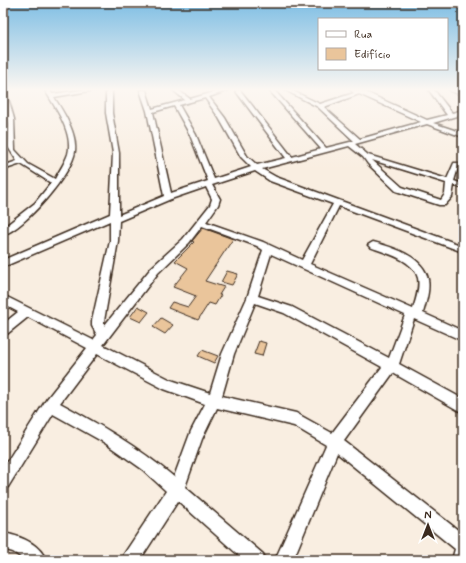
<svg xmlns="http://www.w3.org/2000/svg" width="466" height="563" font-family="Mynerve,sans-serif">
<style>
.building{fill:#eac59b;stroke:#3b2a1e}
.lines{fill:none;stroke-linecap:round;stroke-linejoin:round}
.minor-casing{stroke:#3b2a1e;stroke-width:3}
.minor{fill:#fff;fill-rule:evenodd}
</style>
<rect width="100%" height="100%" fill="#f9eee1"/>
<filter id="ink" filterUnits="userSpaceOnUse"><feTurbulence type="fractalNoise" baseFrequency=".025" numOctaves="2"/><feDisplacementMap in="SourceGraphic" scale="8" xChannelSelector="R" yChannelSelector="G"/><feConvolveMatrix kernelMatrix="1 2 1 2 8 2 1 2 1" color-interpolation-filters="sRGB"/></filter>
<g filter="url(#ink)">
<path class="building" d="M203 228 233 239 205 281 224 287 219 295H221L215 305 209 303 198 320 168 308 172 302 188 307 196 296 173 287 188 268 175 261 194 242 192 241Z
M227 271 238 274 232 285 221 282Z
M138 306 149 312 141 322 130 317Z
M161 318 173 325 165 334 153 327Z
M259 341 266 343 262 356 254 354Z
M202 350 218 356 214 363 198 356Z"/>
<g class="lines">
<defs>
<path id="minor" d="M3 90H6L14 119 15 150 28 164 55 179C59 171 65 163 68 154 74 133 54 106 45 90H50L52 94 81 90H95L54 97C63 112 77 132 75 151 73 173 24 229 3 235V228L35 203 51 183 21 164 3 170V166L17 161 8 147 9 124Z
M106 90H112V113L119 153V215L164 196 147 111 140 90H146L152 109 185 100 173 90H178L190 99 221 90H229L209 97 225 118 247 156 257 165 286 158 235 90H240L292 157 321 149 269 90H274L326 148 354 141 318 107 285 90H291L320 104 354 93 351 90H361L427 120 447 115 429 90H434L452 113 463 110V114L433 123 463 133V137L427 124 355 144 368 155 447 179 454 163H458L459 164 454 181 463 184V188L454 185 452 197 445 205H439L396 191 368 164 363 157 349 146 262 169 276 177 463 246V252L339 206 310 264 413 309C416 299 420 288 418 278 413 259 385 253 370 247L368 245 373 242C392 247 423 256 428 279 430 290 426 302 423 313L463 331V341L414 319 399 364 463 399V413L393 373 344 441 463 534V560H452L455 549 337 453 293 560H275L326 445 294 426 217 408 202 439 185 487 263 554 266 560H244L178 501 140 560H121L124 554 166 491 142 469 105 443 53 414 8 487 3 490V468L46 400 87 348 28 317 7 334 3 336V324L18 312 3 304V295L93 340 97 335 92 326V321L110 241V221L3 267V260L110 214 113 153 106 113ZM359 94 421 122 360 139 324 107ZM205 98 219 118 241 157 251 167 214 179 196 135 179 105ZM174 106 190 135 208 181 171 193 153 112ZM372 160 446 183 445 194 441 200 402 187ZM255 171 270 181 333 204 302 260 263 242 206 222 218 205 220 199 212 185ZM206 187 212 199 210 205 183 239 152 267 104 326V321L118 241 119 221 171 199ZM202 226 257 246 263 250 247 298 222 354 210 393 171 380 103 345 158 273 189 243ZM271 254 405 315 389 358 292 307 258 296ZM255 303 284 313 382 367 332 433 296 413 222 396 234 354ZM97 354 164 389 205 404 191 431 174 477C137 446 102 426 60 403Z
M450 90 463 91V95L450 91Z
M3 533C20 536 39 543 46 560H25L13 552 3 549Z"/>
</defs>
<use href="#minor" class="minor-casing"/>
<use href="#minor" class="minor"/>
</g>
</g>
<linearGradient id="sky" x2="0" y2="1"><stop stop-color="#7ebee4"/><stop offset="0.53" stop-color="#fcf7f2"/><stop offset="1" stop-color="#fcf7f2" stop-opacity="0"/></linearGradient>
<rect width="466" height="169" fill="url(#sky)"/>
<rect width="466" height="563" fill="none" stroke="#fff" stroke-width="16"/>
<rect x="8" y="8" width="450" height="547" fill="none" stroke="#3b2a1e" stroke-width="1.5" filter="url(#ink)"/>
<rect x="318" y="18" width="130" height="52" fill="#ffffff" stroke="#b1aaa5"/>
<rect x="326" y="31" width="20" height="6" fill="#ffffff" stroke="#b1aaa5"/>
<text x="354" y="38" font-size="12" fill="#3b2a1e">Rua</text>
<rect x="326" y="48" width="20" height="12" fill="#eac59b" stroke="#b1aaa5"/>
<text x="354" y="58" font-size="12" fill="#3b2a1e">Edifício</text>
<g transform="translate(428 525)" stroke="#ffffff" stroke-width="3" paint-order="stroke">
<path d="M0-3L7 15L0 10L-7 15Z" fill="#3b2a1e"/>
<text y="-6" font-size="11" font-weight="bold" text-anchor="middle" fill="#3b2a1e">N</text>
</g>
</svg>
